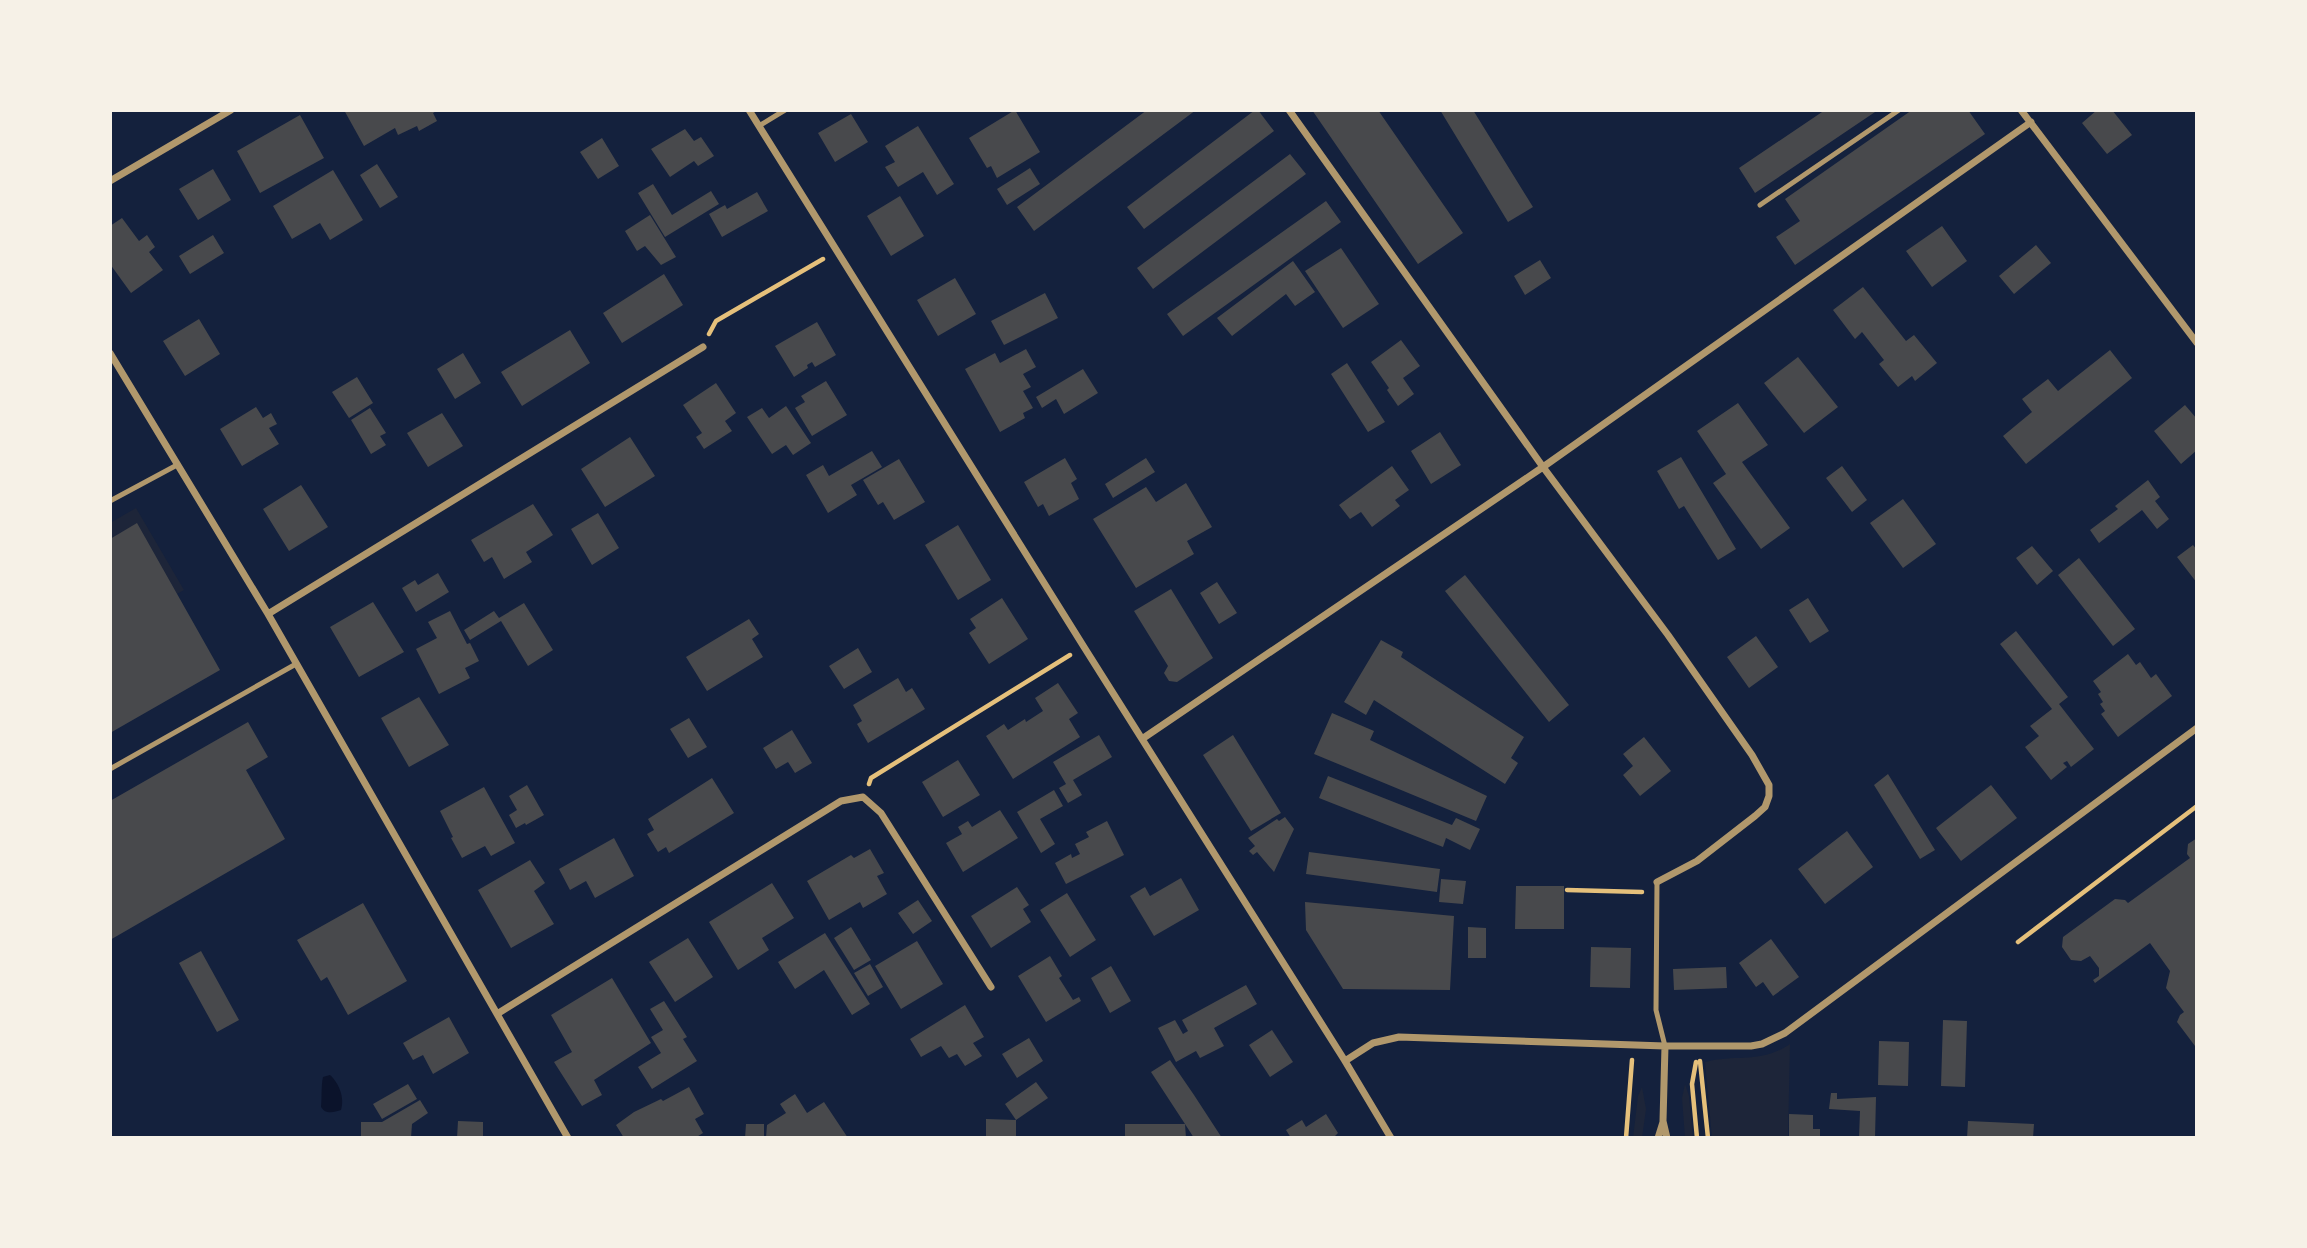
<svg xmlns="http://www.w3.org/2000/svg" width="2307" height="1248" font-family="'IBM Plex Sans',sans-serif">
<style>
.green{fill:#1d2539}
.water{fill:#0b132b}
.building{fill:#48494c}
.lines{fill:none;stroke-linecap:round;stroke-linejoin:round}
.path{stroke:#e5c07b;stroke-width:4.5}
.service{stroke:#b1986c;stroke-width:5}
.minor{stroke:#b1986c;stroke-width:7}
</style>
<rect width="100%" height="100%" fill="#14213d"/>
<path class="green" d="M136 508 184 590 177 594 137 524 110 539V523Z
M1790 1044 1788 1138H1712L1705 1062C1737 1054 1761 1064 1790 1044Z
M1685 1084 1689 1096 1693 1138H1685L1682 1098Z
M1642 1087 1646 1109 1642 1138H1633L1638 1096Z"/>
<path class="water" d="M330 1075C339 1083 345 1098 341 1110 334 1112 326 1115 321 1107 322 1098 321 1086 323 1077Z"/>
<path class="building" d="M344 110H438L433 113 437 121 419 131 417 126 398 135 395 128 364 146Z
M1015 110 1040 152 997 178 991 166 987 168 969 138Z
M1147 110H1196L1034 231 1017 207Z
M1255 110H1258L1274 131 1144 229 1127 207Z
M1312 110H1378L1463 233 1418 264Z
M1440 110H1473L1533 207 1508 222Z
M1825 110H1878L1755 193 1739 168Z
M1912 110H1968L1985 134 1795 265 1776 237 1800 221 1785 199Z
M2097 110H2112L2132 135 2107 154 2082 123Z
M851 114 868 142 835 162 818 133Z
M300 115 324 158 260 193 237 151Z
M918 126 954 184 937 195 923 172 898 187 885 167 895 162 885 146Z
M685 129 694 141 701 137 714 156 698 166 694 161 670 177 651 149Z
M602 138 619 166 598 179 580 152Z
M1290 154 1306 174 1153 289 1137 268Z
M377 164 398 197 380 208 360 175Z
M1030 168 1040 184 1007 205 997 189Z
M213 169 231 200 198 220 179 189Z
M333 170 363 220 330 240 320 223 292 239 273 206Z
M653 184 672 215 711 191 719 204 665 237 638 193Z
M757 192 768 211 722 237 709 214 725 205 727 209Z
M900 196 924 236 891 256 867 216Z
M1326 201 1341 222 1183 336 1167 314Z
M650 215 676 257 661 265 645 246 637 251 625 231Z
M122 218 139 241 147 235 155 247 149 252 163 270 131 293 110 264V226Z
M1942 226 1967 261 1932 287 1906 251Z
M213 235 224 253 190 274 179 256Z
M2036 245 2051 263 2014 294 1999 276Z
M1341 248 1379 304 1343 328 1305 271Z
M1540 260 1551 278 1525 295 1514 276Z
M1293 261 1315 292 1295 306 1286 294 1232 336 1217 318Z
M664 274 683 305 622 343 603 313Z
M955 278 976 314 938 336 917 300Z
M1863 287 1906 341 1914 335 1937 363 1915 381 1912 376 1898 387 1879 364 1884 360 1862 332 1855 339 1833 310Z
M1045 293 1058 318 1004 345 991 321Z
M199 319 220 354 185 376 163 341Z
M817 322 836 355 815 367 812 362 807 365 808 368 794 377 775 346Z
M570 330 590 363 522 406 501 372Z
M1401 340 1420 366 1403 378 1414 394 1398 406 1387 390 1389 388 1371 362Z
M1026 349 1036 367 1023 374 1031 387 1023 391 1033 408 1023 413 1025 418 1000 432 965 369 995 353 1000 363Z
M2110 350 2132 378 2026 464 2003 436 2032 412 2022 399 2048 379 2058 391Z
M463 353 481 383 455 399 437 369Z
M1798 357 1838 407 1804 433 1764 383Z
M1347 363 1385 422 1368 432 1331 374Z
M1083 369 1098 393 1064 414 1056 399 1042 408 1036 397Z
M357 377 373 403 349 418 332 392Z
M826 381 847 415 812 436 795 408 805 402 801 396Z
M716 383 736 413 725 421 732 431 704 449 696 437 702 433 683 405Z
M1738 403 1768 445 1742 462 1790 528 1761 549 1713 483 1726 474 1697 431Z
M2185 405 2197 419V450L2181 464 2154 431Z
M786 406 811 443 793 455 786 445 772 454 747 417 762 408 769 418Z
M256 407 263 418 271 413 277 424 269 428 279 444 242 466 220 429Z
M370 408 386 433 380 436 386 445 371 454 351 420Z
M442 413 463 446 428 467 407 433Z
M1440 432 1461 465 1431 484 1411 451Z
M630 437 655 476 605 507 581 469Z
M872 451 882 467 851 485 857 495 828 513 806 475 823 465 829 476Z
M1681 457 1736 549 1718 560 1684 506 1679 509 1657 471Z
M1065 458 1077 479 1071 483 1079 499 1049 516 1043 504 1038 507 1024 482Z
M1146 458 1155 472 1113 498 1105 484Z
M899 459 925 502 894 520 883 502 878 505 863 480Z
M1392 466 1409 490 1395 500 1400 506 1372 527 1361 512 1350 519 1339 505Z
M1842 466 1867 500 1852 512 1826 478Z
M2148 480 2160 497 2155 501 2169 519 2157 529 2142 510 2099 543 2090 530 2118 509 2115 506Z
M1186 483 1212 527 1187 541 1194 554 1136 588 1093 519 1146 487 1156 502Z
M301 485 328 527 289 551 263 509Z
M1903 499 1936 544 1903 568 1870 523Z
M533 504 553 535 526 552 532 562 504 579 492 557 484 562 471 540Z
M598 513 619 548 592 565 571 529Z
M137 523 220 670 110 733V539Z
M958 525 991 580 958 600 925 545Z
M2193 545 2197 550V583L2177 557Z
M2032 546 2053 571 2037 585 2016 558Z
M2079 558 2135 629 2113 646 2058 575Z
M438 573 449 592 416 612 402 588 415 580 418 585Z
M1465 575 1569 705 1549 722 1445 591Z
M1217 582 1237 613 1219 624 1200 593Z
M1171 589 1213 658 1177 682 1169 681 1164 673 1168 666 1134 611Z
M1002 598 1028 639 989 664 969 633 976 628 970 619Z
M1808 598 1829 631 1810 643 1789 610Z
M373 602 404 652 359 677 330 627Z
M524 603 553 650 528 666 501 621 470 640 464 630 494 611 499 618Z
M450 611 467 644 470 643 479 661 465 668 470 678 439 694 416 649 437 638 428 622Z
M749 619 759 634 752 639 763 657 707 691 686 657Z
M2016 631 2068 697 2059 704 2094 749 2071 767 2067 761 2063 763 2067 767 2051 780 2025 747 2039 736 2030 726 2052 709 2000 644Z
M1756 636 1778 667 1749 688 1727 657Z
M1381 640 1403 652 1401 657 1524 737 1511 758 1518 763 1505 784 1374 700 1366 715 1344 702Z
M858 648 872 672 844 689 829 666Z
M2128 654 2136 665 2140 662 2151 678 2156 674 2172 696 2118 737 2101 714 2105 711 2100 704 2103 702 2098 694 2101 692 2093 681Z
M898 678 906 692 912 688 925 709 868 743 857 724 862 721 853 705Z
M1058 683 1078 713 1069 719 1080 737 1013 779 986 736 1004 724 1008 730 1025 719 1026 722 1043 711 1035 698Z
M419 697 449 745 409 767 381 718Z
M1332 713 1374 731 1370 740 1487 796 1476 821 1314 754Z
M689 718 707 747 688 758 670 729Z
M248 722 268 757 246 770 285 839 110 940V801Z
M792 730 812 763 795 773 788 762 776 769 763 748Z
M1099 735 1112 757 1073 780 1082 795 1068 803 1059 788 1066 784 1053 762Z
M1233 735 1281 813 1251 831 1203 755Z
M1644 737 1671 771 1640 796 1623 775 1633 766 1623 754Z
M958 760 980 795 943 817 922 782Z
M1888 774 1935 850 1920 859 1874 785Z
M1328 776 1452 825 1456 818 1480 829 1470 850 1446 838 1443 847 1319 798Z
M712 778 734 813 669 853 666 847 658 852 647 834 654 830 648 819Z
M527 785 544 815 526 825 525 823 516 828 509 815 517 810 509 796Z
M1991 785 2017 818 1961 861 1936 828Z
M484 787 515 843 491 856 485 846 462 858 451 838 453 837 440 811Z
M1054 790 1063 806 1040 819 1055 844 1041 853 1017 812Z
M1000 810 1018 838 963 872 946 843 962 834 958 827 968 821 972 827Z
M1285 817 1294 829 1274 872 1257 852 1253 855 1249 851 1255 846 1248 838 1277 819 1279 821Z
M1107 821 1124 855 1066 884 1055 863 1071 854 1072 858 1080 854 1075 844 1089 837 1086 832Z
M1847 831 1873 867 1825 904 1798 869Z
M614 838 634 876 595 898 586 881 570 890 559 869Z
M2197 838V1046H2195L2177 1022 2180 1015 2184 1012 2166 988 2170 971 2150 943 2095 983 2093 980 2099 976V968L2090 956 2081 961 2071 960 2062 947 2063 937 2115 899 2125 900 2128 903 2190 858 2187 854 2188 844Z
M870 849 884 873 877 876 887 894 863 908 860 902 829 920 807 881 851 855 854 858Z
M1309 852 1440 869 1437 892 1306 874Z
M530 860 545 883 534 891 554 924 511 948 478 890Z
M1181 878 1199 910 1154 936 1130 896 1145 887 1150 896Z
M1441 879 1466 881 1463 904 1439 902Z
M772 883 794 918 762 938 769 950 738 970 709 922Z
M1516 886H1564V929H1515Z
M1017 887 1029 905 1023 909 1031 922 991 948 971 916Z
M1067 893 1096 940 1070 957 1040 910Z
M918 900 932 921 913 934 898 913Z
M1305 902 1454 916 1450 990 1343 989 1306 930Z
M363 903 407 981 348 1015 327 977 321 981 297 940Z
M851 927 871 960 854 970 834 938Z
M1468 927 1486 928V958H1468Z
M825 933 870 1004 852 1015 824 970 795 989 778 962Z
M688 938 713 977 675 1002 649 962Z
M1771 939 1799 977 1773 996 1763 982 1756 987 1739 963Z
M917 941 943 984 901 1009 875 966Z
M1591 947 1631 948 1630 988 1590 987Z
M201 951 239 1020 217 1032 179 963Z
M1050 956 1062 976 1059 978 1073 1000 1079 997 1081 1001 1046 1022 1018 976Z
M870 964 883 987 868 996 854 973Z
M1111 966 1131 1001 1110 1013 1091 978Z
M1726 967 1727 988 1674 990 1673 969Z
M612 978 651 1043 594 1080 602 1095 582 1106 554 1062 572 1052 551 1015Z
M1246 985 1257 1004 1214 1028 1224 1046 1200 1058 1196 1051 1176 1062 1158 1028 1175 1020 1183 1034 1188 1031 1182 1020Z
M664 1001 687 1037 683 1039 697 1061 652 1089 638 1067 661 1053 651 1037 663 1030 650 1009Z
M965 1005 984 1037 973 1043 982 1056 965 1066 957 1054 949 1058 941 1046 921 1057 910 1039Z
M449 1017 469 1053 433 1074 423 1055 413 1060 403 1043Z
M1943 1020 1967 1021 1965 1087 1941 1086Z
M1272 1030 1293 1062 1270 1077 1249 1045Z
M1029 1038 1043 1061 1017 1078 1002 1054Z
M1879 1041 1909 1042 1908 1086 1878 1085Z
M1170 1060 1194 1095 1222 1138H1194L1185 1124 1186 1138H1125V1124H1185L1151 1072Z
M1036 1082 1048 1098 1016 1120 1005 1104Z
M408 1084 417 1099 382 1119 373 1104Z
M689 1087 704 1114 695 1119 703 1133 695 1138H624L616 1125 634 1112 661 1099 663 1101Z
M1831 1093H1837V1099L1876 1097 1875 1138H1859L1860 1111 1829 1109Z
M795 1094 807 1113 824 1102 848 1138H766L767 1125 786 1113 780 1104Z
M420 1100 428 1113 412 1124 411 1138H361V1122H382Z
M1326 1114 1338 1133 1333 1138H1291L1286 1130 1302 1120 1306 1127Z
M1789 1114 1813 1115V1129H1820V1138H1789Z
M986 1119 1016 1120V1138H986Z
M458 1121 483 1122V1138H457Z
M1968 1121 2034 1124 2033 1138H1967Z
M746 1124H764V1138H745Z"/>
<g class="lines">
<path class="path" d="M709 334 716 321 823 259
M869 784 871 778 1070 655
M1567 890 1642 892
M2018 942 2197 806
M1700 1061 1708 1138
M1696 1062 1692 1084 1697 1138
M1626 1138 1632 1060"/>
<path class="service" d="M759 126 785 110
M1760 205 1899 110
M110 501 177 465
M110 769 296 664
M1657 882 1656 1010 1665 1046"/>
<path class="minor" d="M749 110 1084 647 1345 1061 1391 1138
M1289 110 1543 467 1668 635 1752 755 1769 785V796L1765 807 1755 816 1697 861 1657 882
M2021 110 2197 343
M110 181 231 110
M110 353 268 614 568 1138
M268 614 703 347
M1142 739 1543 467 2031 122
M497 1014 841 801 863 797 881 813 991 987
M1665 1046 1663 1121 1667 1138
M1345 1061 1373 1043 1399 1037 1665 1046H1751L1762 1044 1785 1033 2197 728
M1658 1138 1663 1122"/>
</g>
<rect width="2307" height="1248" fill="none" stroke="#f6f1e7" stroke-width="224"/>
</svg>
